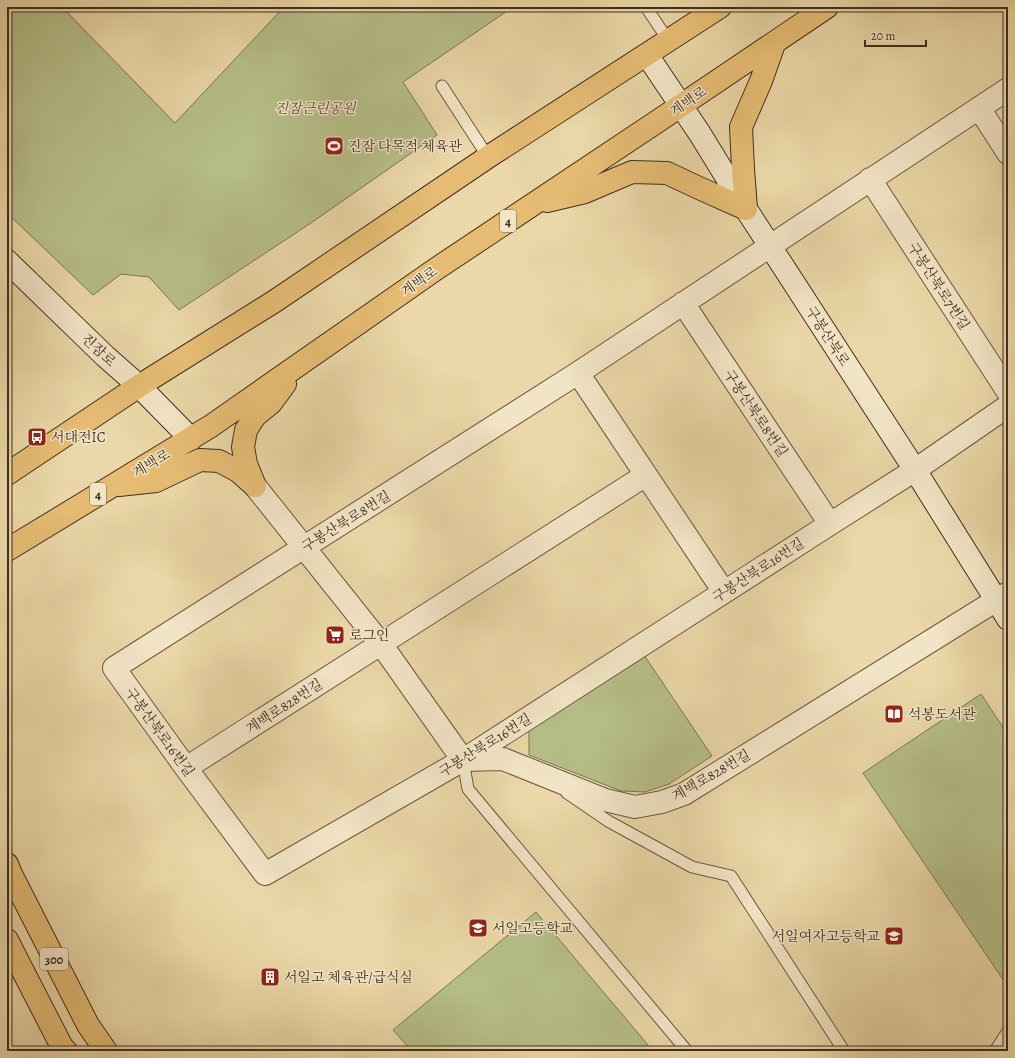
<svg xmlns="http://www.w3.org/2000/svg" width="1015" height="1058" font-family="Alegreya,'Noto Serif KR',serif">
<style>
.green{fill:#b6be88;stroke:#7a7655}
.lines{fill:none;stroke-linecap:round;stroke-linejoin:round}
.lane-casing{stroke:#6a5843;stroke-width:13}
.street-casing{stroke:#6a5843;stroke-width:24}
.secondary-casing{stroke:#3f2e22;stroke-width:24}
.primary-casing{stroke:#3f2e22;stroke-width:24}
.highway-casing{stroke:#3f2e22;stroke-width:24}
.lane{stroke:#f2e5c6;stroke-width:11}
.street{stroke:#f2e5c6;stroke-width:22}
.secondary{stroke:#f2e5c6;stroke-width:22}
.primary{stroke:#e6bc74;stroke-width:22}
.highway{stroke:#e6bc74;stroke-width:22}
.labels{text-anchor:middle;stroke-width:3;stroke-linejoin:round;paint-order:stroke}
.shield{fill:#f2e5c6;stroke:#756553;stroke-width:1}
.shield-label{font-size:13px;font-weight:bold;fill:#3f2e22}
.street-label{font-size:14px;fill:#3f2e22;stroke:#f2e5c6}
.park-label{font-size:14px;font-style:italic;fill:#574b36;stroke:#f2e5c6}
.poi-label{font-size:14px;fill:#3f2e22;stroke:#f2e5c6;text-anchor:start}
</style>
<rect width="100%" height="100%" fill="#ebd7a7"/>
<filter id="stains"><feTurbulence type="fractalNoise" baseFrequency=".005" numOctaves="4"/><feColorMatrix values="0 0 0 0 .2 0 0 0 0 .09 0 0 0 0 .02 0 0 0 .5 -.17"/></filter>
<radialGradient id="worn" r=".72"><stop offset=".6" stop-color="#630" stop-opacity="0"/><stop offset="1" stop-color="#630" stop-opacity=".3"/></radialGradient>
<path class="green" d="M7 7H62L175 123 284 7H513L403 82 437 135 311 223 179 310 149 277 121 274 93 295 7 213Z
M644 655 712 756 669 784 645 792 621 791 529 755V729Z
M981 694 1008 735V987L863 773Z
M536 912 653 1051H412L393 1030Z"/>
<g class="lines">
<defs>
<path id="lane" d="M646 7 668 40
M442 86 488 157
M463 760 468 789 687 1051
M567 793 608 821 692 867 731 876 844 1051
M995 1051 1008 1031"/>
<path id="street" d="M1008 89 578 373 114 668 186 768 265 874 463 760 830 524 915 470 1008 406
M979 108 1008 153
M870 179 1008 392
M683 303 830 524
M578 373 724 592
M255 486 381 644 463 760 503 759 605 800 635 807 662 802 684 794 1008 593
M186 768 646 475"/>
<path id="secondary" d="M647 55 700 134 746 209 915 470 1008 619
M7 261 105 356 139 386 191 439"/>
<path id="primary" d="M547 201 585 192 632 172 667 173 699 188 746 209 743 169 741 127 761 81 774 44
M7 474 139 386 275 301 488 157 720 7
M119 485 156 481 200 460 219 461 238 471 255 486
M255 486 246 464 243 447 246 430 255 416 271 403 285 384
M7 550 211 426 436 269 661 119 827 7"/>
<path id="highway" d="M7 864 11 874 88 1025 106 1051
M7 940 62 1047 66 1051"/>
</defs>
<use href="#lane" class="lane-casing"/>
<use href="#street" class="street-casing"/>
<use href="#secondary" class="secondary-casing"/>
<use href="#primary" class="primary-casing"/>
<use href="#highway" class="highway-casing"/>
<use href="#lane" class="lane"/>
<use href="#street" class="street"/>
<use href="#secondary" class="secondary"/>
<use href="#primary" class="primary"/>
<use href="#highway" class="highway"/>
</g>
<defs>
<symbol id="stadium-square" viewBox="-11 -11 22 22"><rect x="-9" y="-9" width="18" height="18" rx="4" fill="#8f2418" stroke="#f2e5c6"/><path d="M0-5a6.5 5 0 1 0 0 10a6.5 5 0 1 0 0-10ZM-3.5-1.8h7v3.6h-7Z" fill="#fff"/></symbol>
<symbol id="bus-square" viewBox="-11 -11 22 22"><rect x="-9" y="-9" width="18" height="18" rx="4" fill="#8f2418" stroke="#f2e5c6"/><path d="M-5-6H5V4H4V6H2V4H-2V6H-4V4H-5ZM-3.5-4V0h7V-4ZM-3.5 1.2v1.5H-2V1.2ZM2 1.2v1.5H3.5V1.2Z" fill="#fff"/></symbol>
<symbol id="supermarket-square" viewBox="-11 -11 22 22"><rect x="-9" y="-9" width="18" height="18" rx="4" fill="#8f2418" stroke="#f2e5c6"/><path d="M-6-5.5h2.5l.6 2H6L4.5 2H-2.5L-4.4-4H-6ZM-1.5 3.2a1.3 1.3 0 1 0 .1 0ZM3 3.2a1.3 1.3 0 1 0 .1 0Z" fill="#fff"/></symbol>
<symbol id="library-square" viewBox="-11 -11 22 22"><rect x="-9" y="-9" width="18" height="18" rx="4" fill="#8f2418" stroke="#f2e5c6"/><path d="M-6-4Q-3-5.5-.7-3.5V5Q-3 3-6 4ZM6-4Q3-5.5 .7-3.5V5Q3 3 6 4Z" fill="#fff"/></symbol>
<symbol id="school-square" viewBox="-11 -11 22 22"><rect x="-9" y="-9" width="18" height="18" rx="4" fill="#8f2418" stroke="#f2e5c6"/><path d="M0-5L7-2L0 1L-7-2ZM-4 1L0 2.5L4 1V4Q0 6-4 4Z" fill="#fff"/></symbol>
<symbol id="building-square" viewBox="-11 -11 22 22"><rect x="-9" y="-9" width="18" height="18" rx="4" fill="#8f2418" stroke="#f2e5c6"/><path d="M-4-6H4V6H1V3H-1V6H-4ZM-2.5-4.3h1.7v1.8h-1.7ZM.8-4.3h1.7v1.8H.8ZM-2.5-1h1.7V.8h-1.7ZM.8-1h1.7V.8H.8Z" fill="#fff"/></symbol>
</defs>
<g fill-rule="evenodd">
<use href="#stadium-square" x="323" y="135" width="22" height="22"/>
<use href="#bus-square" x="26" y="426" width="22" height="22"/>
<use href="#supermarket-square" x="324" y="624" width="22" height="22"/>
<use href="#library-square" x="883" y="703" width="22" height="22"/>
<use href="#school-square" x="467" y="917" width="22" height="22"/>
<use href="#school-square" x="883" y="925" width="22" height="22"/>
<use href="#building-square" x="259" y="966" width="22" height="22"/>
</g>
<g class="labels">
<g class="shield">
<rect x="500" y="210" width="16" height="22" rx="3"/>
<rect x="90" y="483" width="16" height="22" rx="3"/>
<rect x="40" y="948" width="28" height="22" rx="3"/>
</g>
<g class="shield-label">
<text x="508" y="226">4</text>
<text x="98" y="499">4</text>
<text x="54" y="964">300</text>
</g>
<g class="street-label">
<text transform="translate(688 101) rotate(-34)" y="5">계백로</text>
<text transform="translate(419 281) rotate(-35)" y="5">계백로</text>
<text transform="translate(939 286) rotate(57)" y="5">구봉산북로7번길</text>
<text transform="translate(828 336) rotate(57)" y="5">구봉산북로</text>
<text transform="translate(99 350) rotate(43)" y="5">진잠로</text>
<text transform="translate(756 413) rotate(56)" y="5">구봉산북로8번길</text>
<text transform="translate(151 463) rotate(-31)" y="5">계백로</text>
<text transform="translate(346 521) rotate(-32)" y="5">구봉산북로8번길</text>
<text transform="translate(758 570) rotate(-33)" y="5">구봉산북로16번길</text>
<text transform="translate(284 706) rotate(-33)" y="5">계백로828번길</text>
<text transform="translate(160 732) rotate(54)" y="5">구봉산북로16번길</text>
<text transform="translate(485 745) rotate(-32)" y="5">구봉산북로16번길</text>
<text transform="translate(711 775) rotate(-30)" y="5">계백로828번길</text>
</g>
<g class="park-label">
<text x="315" y="113">진잠근린공원</text>
</g>
<g class="poi-label">
<text x="348" y="151">진잠 다목적 체육관</text>
<text x="51" y="442">서대전IC</text>
<text x="349" y="640">로그인</text>
<text x="908" y="719">석봉도서관</text>
<text x="492" y="933">서일고등학교</text>
<text x="880" y="941" text-anchor="end">서일여자고등학교</text>
<text x="284" y="982">서일고 체육관/급식실</text>
</g>
</g>
<rect width="1015" height="1058" fill="none" stroke="#ebd7a7" stroke-width="24"/>
<rect x="8" y="8" width="999" height="1042" fill="none" stroke="#3f2e22" stroke-width="2"/>
<rect x="12" y="12" width="991" height="1034" fill="none" stroke="#3f2e22"/>
<path d="M865 40v6h61v-6" fill="none" stroke="#3f2e22" stroke-width="2"/>
<text x="871" y="40" font-size="12" fill="#3f2e22" stroke="#f2e5c6" stroke-width="3" paint-order="stroke">20 m</text>
<rect width="100%" height="100%" filter="url(#stains)"/>
<rect width="100%" height="100%" fill="url(#worn)"/>
</svg>
